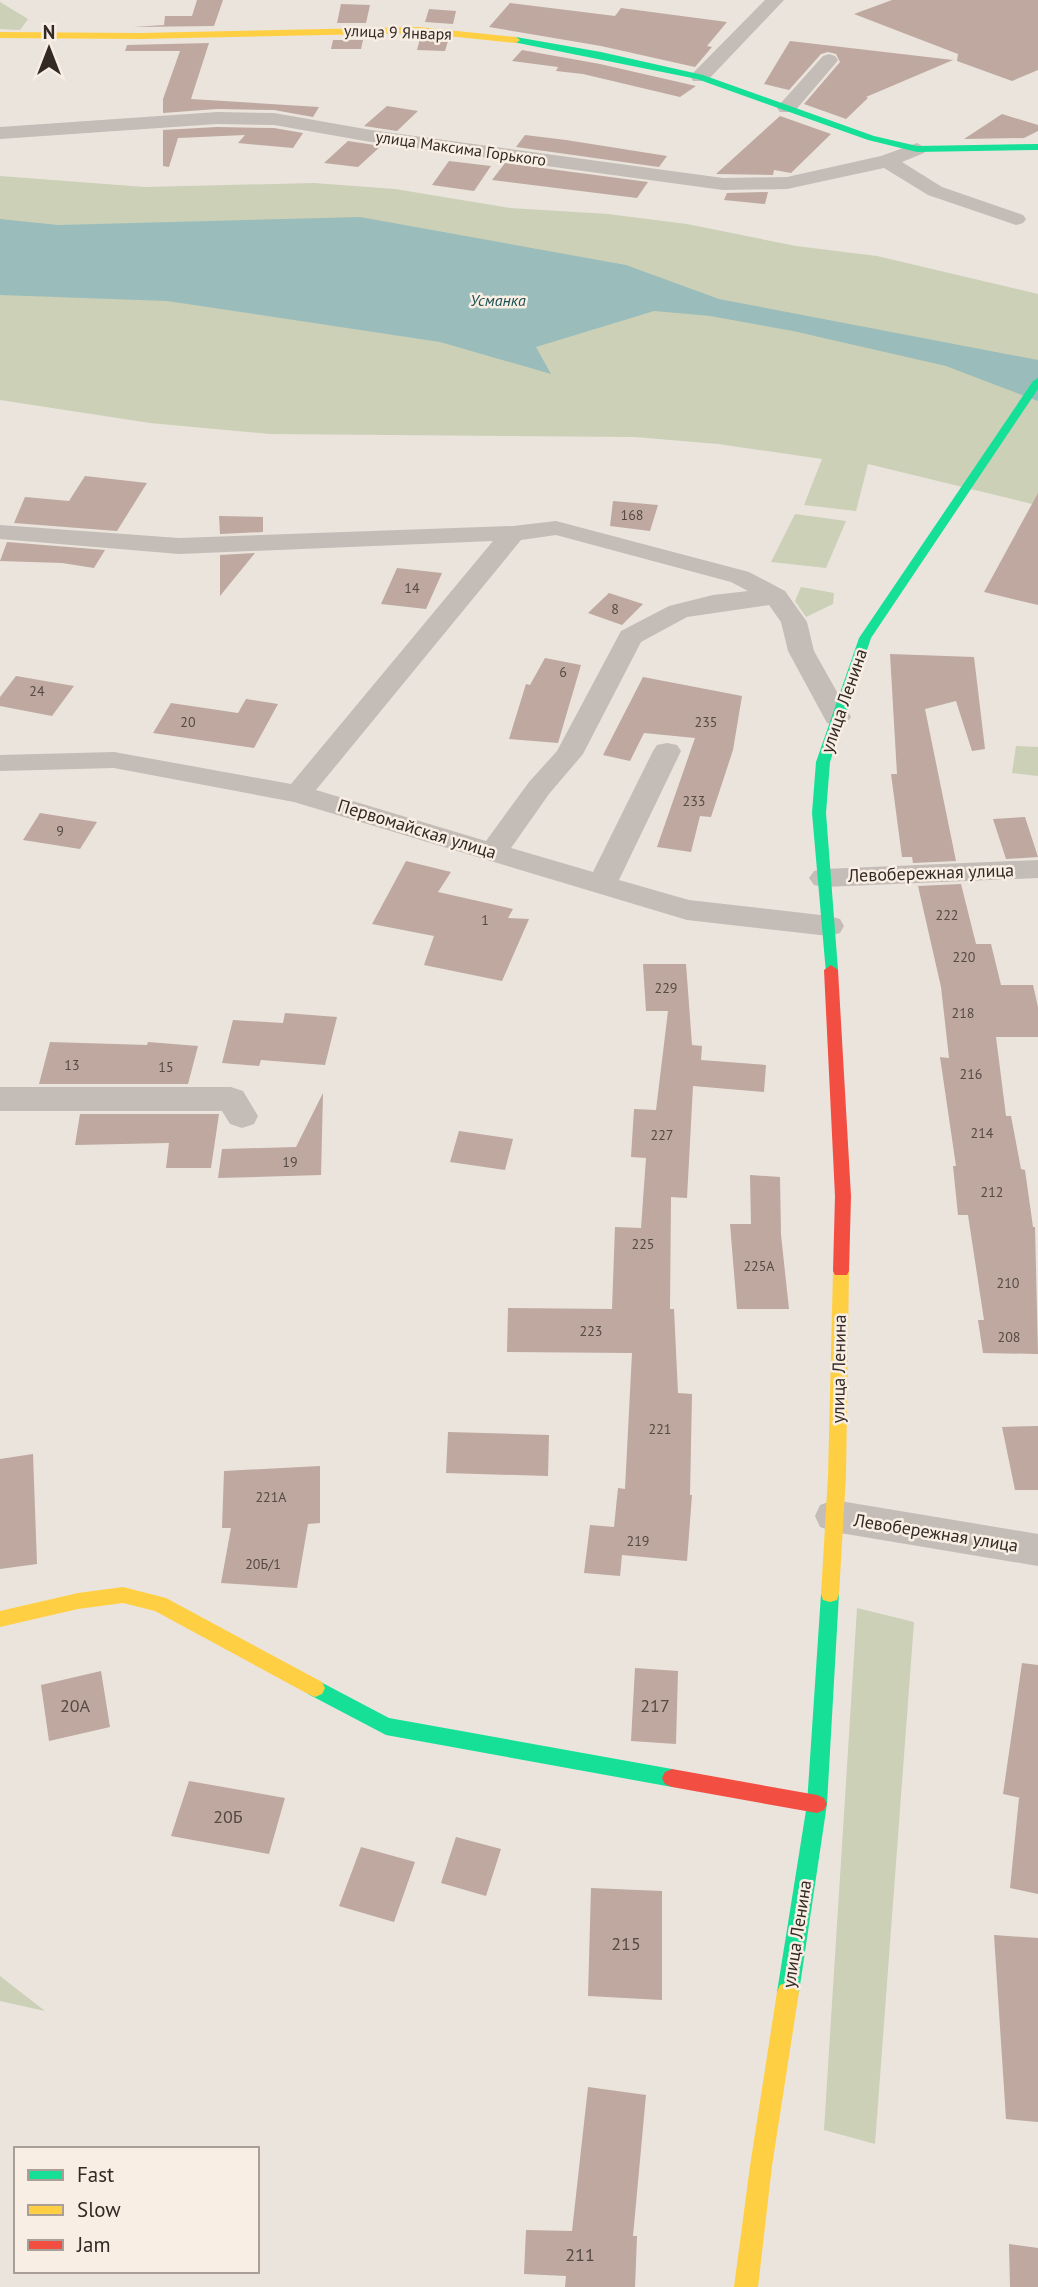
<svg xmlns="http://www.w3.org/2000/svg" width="1038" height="2287" font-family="'PT Sans',sans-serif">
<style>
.green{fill:#ccd0b7}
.water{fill:#9abdbb}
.building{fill:#bea89f}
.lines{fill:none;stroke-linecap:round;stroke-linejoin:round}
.street{fill:#c3bcb7;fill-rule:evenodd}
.fast{fill:#16e098;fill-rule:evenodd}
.slow{fill:#ffcf43;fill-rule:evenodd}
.jam{fill:#f24e42;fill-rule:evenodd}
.labels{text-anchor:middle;stroke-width:5;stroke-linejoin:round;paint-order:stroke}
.number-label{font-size:14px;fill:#564944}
.far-street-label{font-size:16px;fill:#332925;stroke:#f8eee3}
.far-water-label{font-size:16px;font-style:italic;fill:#1c5254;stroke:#f8eee3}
.street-label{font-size:18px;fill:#332925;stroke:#f8eee3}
.near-number-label{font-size:18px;fill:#564944}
</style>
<rect width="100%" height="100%" fill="#eae4dd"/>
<path class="green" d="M0 2 28 19 20 30 0 29Z
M0 176 145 187 314 183 395 189 510 208 608 214 687 224 796 246 877 256 1038 294V511L1036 505 868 464 856 511 804 505 822 459 718 444 635 437 270 434 150 423 0 400Z
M795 514 846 521 826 568 771 562Z
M801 587 834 593 833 604 806 617 795 601Z
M1016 746 1038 747V776L1012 773Z
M857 1608 914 1622 875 2144 824 2130Z
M0 1976 45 2011 0 2001Z"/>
<path class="water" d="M360 217 626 265 719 299 1038 360V401L946 366 793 331 710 316 654 311 536 347 551 374 440 342 167 301 0 295V219L58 225Z"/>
<path class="building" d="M197 0H223L214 26 133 27 164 25 165 16H192Z
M892 0H1038V70L1012 81 957 61 958 54 854 14Z
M510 3 615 16 621 8 727 22 707 46 712 47 695 67 601 46 489 27Z
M341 4 370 5 366 23H337Z
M429 9 456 11 453 24 425 22Z
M420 39 448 41 445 51 417 50Z
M333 40H363L361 49H331Z
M790 41 953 60 866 97 868 98 846 119 804 104 840 62 836 54 828 52 821 54 789 90 764 84Z
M209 43 191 99 319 107 313 117 274 110 217 109 163 113V99L180 51H125L127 45Z
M522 50 600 64 696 86 680 97 583 74 556 71 558 67 512 61Z
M387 106 418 111 397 131 364 126Z
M1002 114 1038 125V131L1024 138 964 139Z
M780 116 831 134 791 173 774 170 773 175 716 174Z
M217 127 274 128 303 133 293 148 238 143 245 135 178 138 169 167 163 166V130Z
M525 135 566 140 667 156 659 167 516 147Z
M348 141 381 146 358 167 324 163Z
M449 161 491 166 474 191 432 185Z
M505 163 648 182 637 198 492 180Z
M768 192 765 204 724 200 727 193Z
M85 476 147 483 117 531 14 523 25 497 69 501Z
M1038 493V605L984 592Z
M613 501 658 505 650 531 610 526Z
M219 516 263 517V532L220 534Z
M7 542 105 550 94 568 62 563 0 561Z
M255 553 220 596V555Z
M397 568 442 573 426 609 381 604Z
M609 593 643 604 622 625 588 613Z
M890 654 974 657 985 749 972 751 956 701 925 709 956 861 913 863 912 857H902L891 774H897Z
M545 658 581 665 558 743 509 739 526 684 530 685Z
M16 676 74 686 52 716 0 706V697Z
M643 677 742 696 733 750 711 817 700 816 691 852 657 847 695 738 644 733 630 761 603 755Z
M246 699 278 704 254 748 153 733 171 703 238 713Z
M40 813 97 822 80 849 23 840Z
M1025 817 1038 857 1006 859 993 819Z
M406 861 451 872 438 892 513 909 508 918 529 919 502 981 424 965 434 936 372 924Z
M961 884 976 944H991L1001 985H1033L1038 1007V1037H996L1006 1116H1011L1021 1169 1025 1170 1033 1227H1035L1038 1354 983 1353 978 1320H984L968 1215H958L953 1166H956L940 1057 949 1058 941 987 918 886Z
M643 964H686L692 1045 702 1046 701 1060 766 1065 764 1092 693 1086 687 1198 671 1197 670 1309H674L678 1393 692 1394 690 1495H692L687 1561 622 1555 620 1576 584 1573 590 1525 614 1527 618 1488 625 1489 632 1353 507 1352 508 1308 612 1309 615 1227 641 1228 646 1158 631 1157 634 1109 656 1110 668 1011H646Z
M285 1013 337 1017 325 1065 261 1060 259 1066 222 1063 233 1020 283 1023Z
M50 1042 147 1045 148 1042 198 1046 188 1084H39Z
M323 1093 321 1175 218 1178 222 1149 296 1147Z
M80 1114H219L211 1168H166L169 1143 75 1145Z
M459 1131 513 1139 505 1170 450 1162Z
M750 1175 780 1177 781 1235 789 1309H737L730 1224H751Z
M1038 1426V1490H1015L1002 1427Z
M448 1432 549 1435 548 1476 446 1473Z
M33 1454 37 1564 0 1569V1459Z
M320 1466V1523L308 1524 297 1588 221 1583 231 1528H222L224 1471Z
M1022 1663 1038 1665V1894L1010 1888 1019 1798H1021L1003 1794Z
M635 1668 678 1671 676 1744 631 1741Z
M101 1671 110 1727 49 1741 41 1685Z
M189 1781 285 1798 269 1854 171 1836Z
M456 1837 501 1849 486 1896 441 1883Z
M361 1847 415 1862 394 1922 339 1906Z
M591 1888 662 1891V2000L588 1996Z
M994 1935 1038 1938V2122L1006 2119Z
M588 2087 646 2095 633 2236H637L635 2287H565L566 2276 524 2274 526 2230 572 2231Z
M1009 2244 1038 2248V2287H1010Z"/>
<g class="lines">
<path class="street" d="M765 0H784L707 81H693L691 77 693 73Z
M829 54 835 56 838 60 835 64 794 112H780L777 108 780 104 823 56Z
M217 112 274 113 371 130 723 178 787 177 881 156 917 143 927 149 924 153 902 162 942 187 1023 215 1026 219 1023 223 1016 225 928 195 884 168 787 189 723 190 371 142 274 125 217 124 0 139V127Z
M556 521 749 572 785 591 807 622 814 651 851 717 847 723 837 725 827 723 788 651 781 622 769 605 687 617 641 642 583 754 549 794 511 848 593 872 653 751 657 745 667 743 677 745 681 751 619 880 689 900 829 916 840 919 844 926 840 933 829 936 687 920 294 802 114 768 0 771V755L114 752 291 784 493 541 179 554 0 539V525L179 538 513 526ZM556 535 731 582 748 591 713 595 669 606 621 631 557 751 529 782 486 841 316 790 521 540Z
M1038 860V878L824 887 814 885 809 878 814 871 824 869Z
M0 1087H231L243 1091 258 1116 254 1124 242 1128 230 1124 222 1111H0Z
M834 1500 1038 1534V1566L834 1532 820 1527 815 1516 820 1505Z"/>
<path class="fast" d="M516 37 601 52 703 75 874 136 917 146 1038 144V150L917 152 868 140 697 79 513 42V38Z
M1038 378V389L871 638 830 762 826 813 838 970 831 975 826 973 812 813 816 762 859 638 1033 381Z
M830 1586 837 1588 839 1594 827 1804 799 1992 796 1999 788 2002 780 1999 777 1992 807 1804 821 1594 823 1588Z
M315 1679 389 1718 672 1769 679 1772 682 1778 679 1784 672 1787 386 1735 308 1694 305 1688 308 1682Z"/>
<path class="slow" d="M419 27 516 37 520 40 516 43 419 33 140 39 0 38V32L140 33Z
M841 1265 847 1267 849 1271 846 1476 839 1594 837 1600 830 1602 823 1600 821 1594 828 1476 833 1271 835 1267Z
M123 1587 166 1598 322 1682 325 1688 322 1694 315 1697 308 1694 155 1611 123 1603 78 1609 0 1627V1611L78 1593Z
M788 1982 796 1985 799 1992 772 2166 758 2287H734L750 2166 777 1992 780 1985Z"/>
<path class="jam" d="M831 965 838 970 851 1196 849 1271 847 1275H835L833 1271 835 1196 824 970Z
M672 1769 817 1795 824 1798 827 1804 824 1810 817 1813 672 1787 665 1784 662 1778 665 1772Z"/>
</g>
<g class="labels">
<g class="number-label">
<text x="632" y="520">168</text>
<text x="412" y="593">14</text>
<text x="615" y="614">8</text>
<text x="563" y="677">6</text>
<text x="37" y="696">24</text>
<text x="188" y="727">20</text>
<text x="706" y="727">235</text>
<text x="694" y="806">233</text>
<text x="60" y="836">9</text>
<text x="947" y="920">222</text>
<text x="485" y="925">1</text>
<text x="964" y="962">220</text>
<text x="666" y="993">229</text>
<text x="963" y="1018">218</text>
<text x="72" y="1070">13</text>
<text x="166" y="1072">15</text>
<text x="971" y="1079">216</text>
<text x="982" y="1138">214</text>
<text x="662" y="1140">227</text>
<text x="290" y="1167">19</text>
<text x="992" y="1197">212</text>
<text x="643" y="1249">225</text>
<text x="759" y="1271">225А</text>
<text x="1008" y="1288">210</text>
<text x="591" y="1336">223</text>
<text x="1009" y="1342">208</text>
<text x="660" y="1434">221</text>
<text x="271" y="1502">221А</text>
<text x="638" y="1546">219</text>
<text x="263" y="1569">20Б/1</text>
</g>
<g class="far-street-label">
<text transform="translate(398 32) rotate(2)" y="6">улица 9 Января</text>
<text transform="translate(461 148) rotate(8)" y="6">улица Максима Горького</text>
</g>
<g class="far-water-label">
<text x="498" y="306">Усманка</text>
</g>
<g class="street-label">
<text transform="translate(844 701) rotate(-71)" y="6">улица Ленина</text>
<text transform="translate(417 829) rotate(17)" y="6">Первомайская улица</text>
<text transform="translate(931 873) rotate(-2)" y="6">Левобережная улица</text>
<text transform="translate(839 1369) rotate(-89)" y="6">улица Ленина</text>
<text transform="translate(936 1533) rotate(9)" y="6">Левобережная улица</text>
<text transform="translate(797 1934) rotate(-81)" y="6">улица Ленина</text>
</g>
<g class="near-number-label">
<text x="75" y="1712">20А</text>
<text x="655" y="1712">217</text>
<text x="228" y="1823">20Б</text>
<text x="626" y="1950">215</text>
<text x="580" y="2261">211</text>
</g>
</g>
<rect x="14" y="2147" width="245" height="126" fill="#f8eee3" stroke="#a99f97" stroke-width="2"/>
<rect x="28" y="2170" width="35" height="10" fill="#16e098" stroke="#a99f97" stroke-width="2"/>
<text x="77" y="2182" font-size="21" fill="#332925">Fast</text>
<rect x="28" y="2205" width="35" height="10" fill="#ffcf43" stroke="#a99f97" stroke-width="2"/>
<text x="77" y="2217" font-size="21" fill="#332925">Slow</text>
<rect x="28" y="2240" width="35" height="10" fill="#f24e42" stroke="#a99f97" stroke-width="2"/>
<text x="77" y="2252" font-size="21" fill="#332925">Jam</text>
<g transform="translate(49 49)" stroke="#f8eee3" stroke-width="5" paint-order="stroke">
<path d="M0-5L12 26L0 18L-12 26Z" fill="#332925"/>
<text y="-10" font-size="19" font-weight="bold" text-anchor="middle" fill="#332925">N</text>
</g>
</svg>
